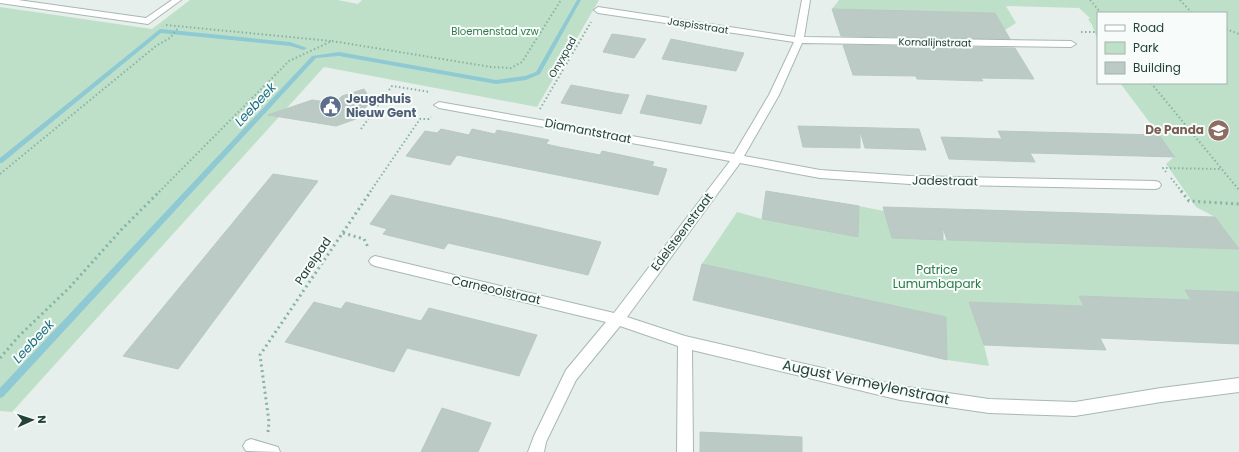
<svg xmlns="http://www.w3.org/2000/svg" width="1239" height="452" font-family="Poppins,sans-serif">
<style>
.green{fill:#bfe0c8}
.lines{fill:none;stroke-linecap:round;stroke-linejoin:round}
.stream{fill:#8ec9d4;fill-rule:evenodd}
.building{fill:#bbcac4;stroke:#b8c9c2}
.minor-casing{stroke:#a8b8b2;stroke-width:2}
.path-far1{stroke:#86b3a5;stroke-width:2;stroke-dasharray:1.5 2.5;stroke-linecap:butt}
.path{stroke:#86b3a5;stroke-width:3;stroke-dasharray:2 3.5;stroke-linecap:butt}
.minor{fill:#fff;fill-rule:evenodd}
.labels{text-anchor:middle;stroke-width:4;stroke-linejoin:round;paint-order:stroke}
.far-street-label{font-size:10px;fill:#24423a;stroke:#f7fbf9}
.far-park-label{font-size:10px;fill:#2d7a4b;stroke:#f7fbf9}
.service-label{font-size:12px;font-weight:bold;fill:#4e5e75;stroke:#f7fbf9;text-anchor:start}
.education-label{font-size:12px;font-weight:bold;fill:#785e54;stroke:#f7fbf9;text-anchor:end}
.street-label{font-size:12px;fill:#24423a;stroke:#f7fbf9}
.park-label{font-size:12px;fill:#2d7a4b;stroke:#f7fbf9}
.water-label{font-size:13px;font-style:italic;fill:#1c6f80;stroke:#f7fbf9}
.near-street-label{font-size:14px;fill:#24423a;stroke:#f7fbf9}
</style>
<rect width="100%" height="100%" fill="#e6efeb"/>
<path class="green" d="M190 0H338L358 4 362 0H599L537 107 324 67 12 412 0 411V7L152 29Z
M839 0H1239V292L1185 290 1191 300 1080 296 1084 306 969 302 984 345 989 366 947 360 946 317 702 264 737 212 762 219 858 237 859 206 884 211 893 238 989 241 977 209 1003 214 1015 242 1114 245 1095 213 1122 218 1139 246 1239 249 1215 217 1196 207 1166 164 1175 156 1120 83H1226V13H1098V41L1092 25 1088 19 1090 18 1079 8 1006 6 1016 23 1005 30 995 13 921 11 913 27 905 11 832 9Z"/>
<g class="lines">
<path class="stream" d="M577 0H581L540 74 526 80 496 84 339 56 316 58 3 397 0 398V388L312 56 339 52 496 80 525 76 536 72Z
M160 29 290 42 307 48 304 50 290 46 161 33 2 163H0V158Z"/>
</g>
<path class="building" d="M832 9 995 13 1010 39 841 36Z
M612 34 627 36 646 39 634 58 603 52Z
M671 39 706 46 744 53 736 71 662 59Z
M843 45 1015 48 1034 79 981 78 983 81 917 79 916 76 853 75Z
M571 85 615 93 629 95 621 114 561 103Z
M364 89 371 101 356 119 336 126 268 115 312 100 335 103 342 96Z
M647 95 707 106 701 124 640 113Z
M798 126 919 129 926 150 865 148 860 131V148L803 147Z
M441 129 469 135 472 129 495 134 497 130 549 140 546 144 559 147 600 155 602 151 654 162 652 166 667 169 658 195 457 155 450 165 406 156 425 131 437 133Z
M998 131 1159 135 1175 157 1030 153 1035 162 949 159 941 137 1002 139Z
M273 174 318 181 178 369 123 356Z
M766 191 859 206 858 237 762 219Z
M391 195 502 219 601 242 588 275 448 243 444 249 383 234 387 229 370 224Z
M883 207 1215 217 1239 249 947 240 943 228V240L892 238Z
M702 264 946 317 947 360 693 300Z
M1185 290 1239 292V344L1100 338 1106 350 984 345 969 302 1084 306 1079 296 1191 300Z
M314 302 341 309 346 302 421 321 429 308 537 335 519 376 407 348 394 372 285 342Z
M442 408 491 423 478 452H421Z
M700 432 802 437V452H700Z"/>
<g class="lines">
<defs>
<path id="minor" d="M0 0H18L146 18 172 0H181L148 24 0 3Z
M802 0H810L804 37 1071 41 1076 44 1071 47 802 43 779 95 744 156 820 170 910 176 1155 181 1159 182 1161 185 1159 188 1155 189 910 184 820 178 740 163 627 317 685 336 900 386 989 399 1075 402 1161 388 1239 378V392L1161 402 1075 416 989 413 900 400 692 350 693 452H677L678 346 620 326 576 380 546 442 544 452H528L534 436 566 370 606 322 375 266 371 264 369 261 371 258 375 256 614 313 730 161 439 108 434 105 439 102 734 154 769 95 794 42 598 13 594 10 598 7 795 37Z
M251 439 278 447 280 452 246 451 243 446 246 441Z"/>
</defs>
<use href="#minor" class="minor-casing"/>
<path class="path-far1" d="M1090 0 1101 13
M1180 0 1192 13
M166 25 331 41
M1226 29 1239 34
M1081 32H1098
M1151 83 1239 190
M540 109 591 22
M361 129 392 86 430 92
M1166 172 1163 168 1221 169
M0 174 156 46 170 38 179 27
M1171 178 1182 192
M159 192 289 61 332 41 491 67 511 68 522 62 561 0
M370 192 420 119H429L431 117"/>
<path class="path" d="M1181 191 1189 201 1239 204
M343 233 364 239 368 247
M0 358 19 336 70 287 121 230 160 191
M268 432 269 422 260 355 371 191"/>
<use href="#minor" class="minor"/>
</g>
<defs>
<symbol id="civic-disc" viewBox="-11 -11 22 22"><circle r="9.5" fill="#5c6f8a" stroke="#f7fbf9"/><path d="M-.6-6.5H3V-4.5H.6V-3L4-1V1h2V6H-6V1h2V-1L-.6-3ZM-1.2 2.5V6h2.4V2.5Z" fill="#fff"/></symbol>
<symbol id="school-disc" viewBox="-11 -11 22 22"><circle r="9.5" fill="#8d6e63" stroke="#f7fbf9"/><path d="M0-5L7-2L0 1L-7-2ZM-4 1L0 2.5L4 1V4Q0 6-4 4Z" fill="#fff"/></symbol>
</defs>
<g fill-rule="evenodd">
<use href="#civic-disc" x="318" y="94" width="25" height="25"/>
<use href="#school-disc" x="1206" y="118" width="25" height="25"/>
</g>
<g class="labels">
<g class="far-street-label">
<text transform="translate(698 25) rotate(9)" y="4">Jaspisstraat</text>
<text transform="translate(935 42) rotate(1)" y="4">Kornalijnstraat</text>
<text transform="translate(562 57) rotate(-60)" y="4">Onyxpad</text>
</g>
<g class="far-park-label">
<text x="495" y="35">Bloemenstad vzw</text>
</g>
<g class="service-label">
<text x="346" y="103">Jeugdhuis<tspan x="346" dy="14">Nieuw Gent</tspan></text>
</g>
<g class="education-label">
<text x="1204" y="134">De Panda</text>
</g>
<g class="street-label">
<text transform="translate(588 131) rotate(11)" y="4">Diamantstraat</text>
<text transform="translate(945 181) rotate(1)" y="4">Jadestraat</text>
<text transform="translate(682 232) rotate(-53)" y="4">Edelsteenstraat</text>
<text transform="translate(313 261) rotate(-56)" y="4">Parelpad</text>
<text transform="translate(496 290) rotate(13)" y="4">Carneoolstraat</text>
</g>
<g class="park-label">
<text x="937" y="274">Patrice<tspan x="937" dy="14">Lumumbapark</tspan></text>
</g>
<g class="water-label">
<text transform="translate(255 104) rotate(-47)" y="5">Leebeek</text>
<text transform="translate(33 341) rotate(-47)" y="5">Leebeek</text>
</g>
<g class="near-street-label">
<text transform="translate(866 382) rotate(12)" y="5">August Vermeylenstraat</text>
</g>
</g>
<rect x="1097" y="12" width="130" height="72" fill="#f7fbf9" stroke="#a3b1ad"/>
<rect x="1105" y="25" width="20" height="6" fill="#ffffff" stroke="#a3b1ad"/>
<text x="1133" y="32" font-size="12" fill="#24423a">Road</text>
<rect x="1105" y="42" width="20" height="12" fill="#bfe0c8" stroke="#a3b1ad"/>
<text x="1133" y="52" font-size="12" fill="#24423a">Park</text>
<rect x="1105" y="62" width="20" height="12" fill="#bbcac4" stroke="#a3b1ad"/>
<text x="1133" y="72" font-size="12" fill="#24423a">Building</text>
<g transform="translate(32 420) rotate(87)" stroke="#f7fbf9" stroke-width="3" paint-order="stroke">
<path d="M0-3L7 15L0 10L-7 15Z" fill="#24423a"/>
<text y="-6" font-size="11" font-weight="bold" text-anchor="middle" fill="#24423a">N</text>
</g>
</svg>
